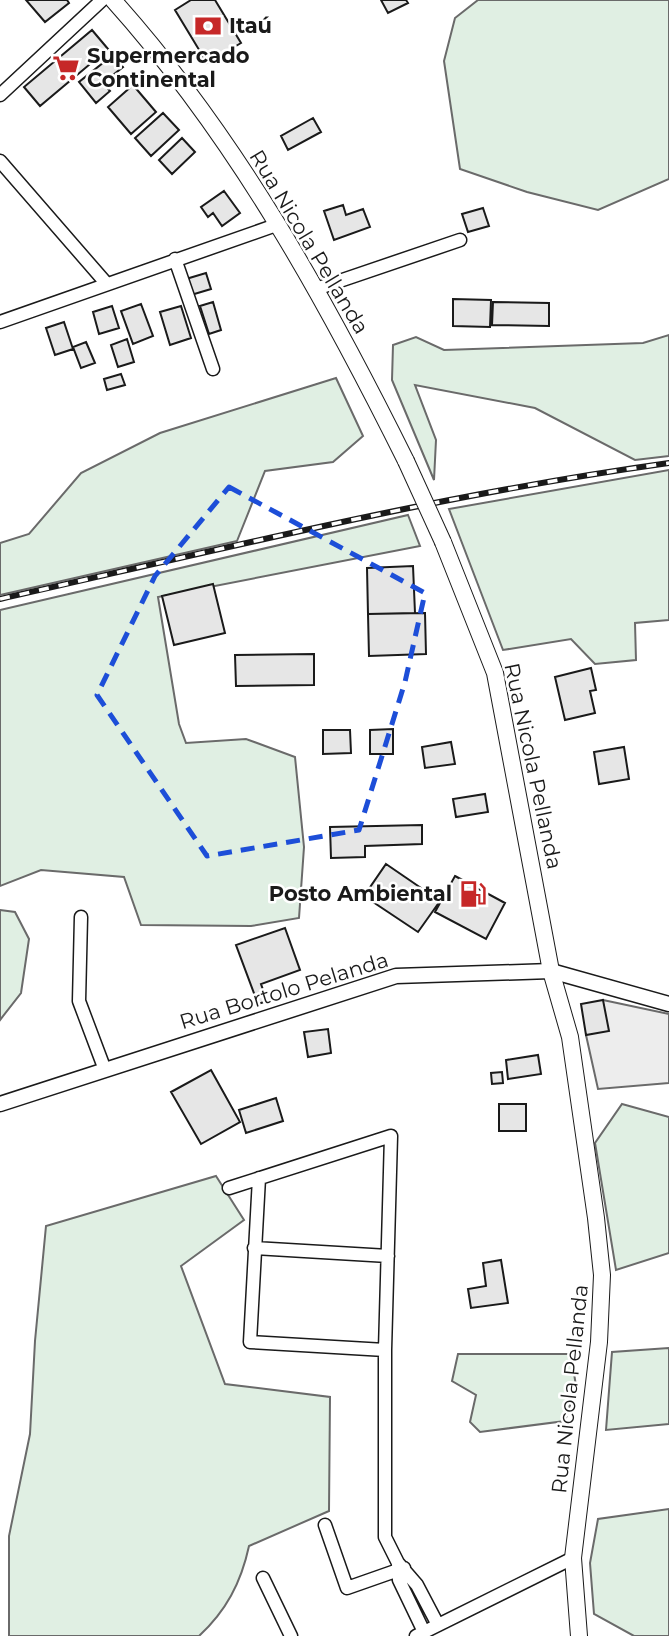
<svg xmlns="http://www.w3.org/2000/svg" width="669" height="1636" font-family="Montserrat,sans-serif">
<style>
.green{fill:#e0efe3;stroke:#6a6a6a;stroke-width:2}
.parking{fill:#ededed;stroke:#6a6a6a;stroke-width:2}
.building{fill:#e6e6e6;stroke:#1a1a1a;stroke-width:2}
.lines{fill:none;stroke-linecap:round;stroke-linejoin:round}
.minor-casing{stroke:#1a1a1a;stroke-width:15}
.tertiary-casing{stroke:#1a1a1a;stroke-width:17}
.secondary-casing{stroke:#1a1a1a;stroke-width:18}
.minor{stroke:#fff;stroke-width:12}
.tertiary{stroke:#fff;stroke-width:14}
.secondary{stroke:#fff;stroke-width:16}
.rail-casing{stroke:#1a1a1a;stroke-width:6}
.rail{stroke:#fff;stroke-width:3.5;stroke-dasharray:10;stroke-linecap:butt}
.secondary-bridge-casing{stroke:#1a1a1a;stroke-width:18;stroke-linecap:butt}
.secondary-bridge{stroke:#fff;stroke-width:16}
.marked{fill:none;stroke:#1d4ed8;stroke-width:5;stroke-dasharray:14 9;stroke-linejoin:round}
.labels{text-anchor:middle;stroke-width:5;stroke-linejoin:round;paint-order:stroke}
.poi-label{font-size:21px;font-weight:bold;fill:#1a1a1a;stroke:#fff;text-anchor:start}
.street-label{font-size:21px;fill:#1a1a1a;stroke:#fff}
</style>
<rect width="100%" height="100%" fill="#fff"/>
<path class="green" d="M478 0H669V179L598 210 527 192 460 169 444 61 455 18Z
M669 335V456L635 460 535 408 415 385 436 440 434 480 392 380 393 345 416 337 444 350 643 343Z
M336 378 363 436 333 462 265 471 237 541 0 595V543L29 534 81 473 160 433Z
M669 470V620L635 623 636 660 595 664 571 639 503 650 449 509Z
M408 515 420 546 158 597 179 724 186 743 246 739 295 757 304 847 299 918 251 926 141 925 124 877 41 870 0 886V610Z
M0 910 15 912 29 939 21 993 0 1020Z
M622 1104 669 1117V1253L616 1270 595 1143Z
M216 1176 244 1220 181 1266 225 1384 330 1397 329 1511 249 1546C241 1583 226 1611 199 1636H9V1536L30 1434 35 1341 46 1226Z
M669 1348V1424L606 1430 612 1352Z
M458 1354H571L576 1386 565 1421 480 1432 470 1422 476 1395 452 1381Z
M669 1509V1636H634L594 1614 590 1563 598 1519Z"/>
<path class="parking" d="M603 1000 669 1014V1083L598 1089 586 1035Z"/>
<path class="building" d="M26 0H67L69 3 45 22Z
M191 0H215L241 43 207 63 175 10Z
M381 0H406L408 3 388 13Z
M92 30 108 49 40 106 24 87Z
M113 55 123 67 103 83 110 91 96 103 79 82Z
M133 85 156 112 131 134 108 107Z
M163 113 179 130 151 156 135 138Z
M313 118 321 132 288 150 281 136Z
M182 138 195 152 172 174 159 160Z
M224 191 240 213 222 226 213 213 208 217 201 207Z
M343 205 346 215 363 209 370 227 334 240 324 211Z
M483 208 489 226 468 232 462 214Z
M206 273 211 289 191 295 186 279Z
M453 299 491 300 490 327 453 326Z
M213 302 221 330 209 334 200 306Z
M493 302 549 303V326L492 325Z
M141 304 153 336 133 344 121 311Z
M112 306 119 328 99 334 93 312Z
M181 306 191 338 170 345 160 312Z
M64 322 73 349 55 355 46 328Z
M127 339 134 362 118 367 111 345Z
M86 342 95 363 81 368 73 347Z
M121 374 125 385 107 390 104 379Z
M413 566 415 613 368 614 367 568Z
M213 584 225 633 174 645 162 596Z
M425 613 426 654 369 656 368 614Z
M314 654V685L236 686 235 655Z
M591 668 596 690 590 691 595 713 565 720 555 677Z
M393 729V754H370V730Z
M323 730H350L351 753 323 754Z
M451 742 455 764 425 768 422 747Z
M624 747 629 779 599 784 594 752Z
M485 794 488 812 456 817 453 799Z
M422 825V844L365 846V857L331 858 330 827Z
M386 864 440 901 418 932 364 896Z
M455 876 505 903 486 939 435 912Z
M285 928 300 970 261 984 267 1001 258 1004 236 945Z
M603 1000 609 1031 586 1035 581 1004Z
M328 1029 331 1053 308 1057 304 1032Z
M538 1055 541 1074 508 1079 506 1060Z
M211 1070 240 1122 201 1144 171 1092Z
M502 1072 503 1083 492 1084 491 1073Z
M276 1098 283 1121 246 1133 239 1110Z
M499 1104H526V1131H499Z
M501 1260 508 1303 471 1308 468 1289 486 1286 483 1263Z"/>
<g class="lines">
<defs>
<path id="minor" d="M0 95 102 0
M0 161 106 283
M175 259 213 369
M316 289 460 240
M0 322 279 224
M81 917 79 1001 105 1070
M259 1178 250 1342 385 1350
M229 1188 391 1136 385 1350V1537L398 1563 417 1585 438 1625
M254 1248 388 1256
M325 1525 347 1588 404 1568
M398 1564 399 1580 424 1632
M263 1578 291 1636
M416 1636 573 1558"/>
<path id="tertiary" d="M0 1104 396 976 551 971 669 1004"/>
<path id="secondary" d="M113 0C236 137 325 298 406 461
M443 542 495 673 551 971 570 1037 596 1218 602 1275 599 1342 573 1558 579 1636"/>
</defs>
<use href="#minor" class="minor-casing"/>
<use href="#tertiary" class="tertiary-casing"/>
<use href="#secondary" class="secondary-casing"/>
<use href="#minor" class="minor"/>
<use href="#tertiary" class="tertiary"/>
<use href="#secondary" class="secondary"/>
<defs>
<path id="rail" d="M0 599C222 549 444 494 669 463"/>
</defs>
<use href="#rail" class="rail-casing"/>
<use href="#rail" class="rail"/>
<defs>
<path id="secondary-bridge" d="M406 461 443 542"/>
</defs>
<use href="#secondary-bridge" class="secondary-bridge-casing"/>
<use href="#secondary-bridge" class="secondary-bridge"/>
</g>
<path class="marked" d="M229 487 425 593 405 682 359 830 207 856 97 695 155 576Z"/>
<defs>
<symbol id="bank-bare" viewBox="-9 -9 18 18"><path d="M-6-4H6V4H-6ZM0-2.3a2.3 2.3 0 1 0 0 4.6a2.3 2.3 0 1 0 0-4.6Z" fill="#c62828" stroke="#fff" stroke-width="2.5" paint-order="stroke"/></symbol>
<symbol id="supermarket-bare" viewBox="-9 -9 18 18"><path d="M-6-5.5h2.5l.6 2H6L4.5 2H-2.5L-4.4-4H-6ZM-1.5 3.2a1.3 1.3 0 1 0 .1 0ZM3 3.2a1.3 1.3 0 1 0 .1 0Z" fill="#c62828" stroke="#fff" stroke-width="2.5" paint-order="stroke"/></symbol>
<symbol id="fuel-bare" viewBox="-9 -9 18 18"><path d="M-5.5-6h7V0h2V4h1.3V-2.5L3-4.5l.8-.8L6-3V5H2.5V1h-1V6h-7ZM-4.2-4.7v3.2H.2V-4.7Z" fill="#c62828" stroke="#fff" stroke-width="2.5" paint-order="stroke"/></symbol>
</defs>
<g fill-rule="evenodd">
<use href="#bank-bare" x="189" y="7" width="38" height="38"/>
<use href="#supermarket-bare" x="47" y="49" width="38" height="38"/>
<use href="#fuel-bare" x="454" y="875" width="38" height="38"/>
</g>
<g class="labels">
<g class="poi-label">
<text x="229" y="33">Itaú</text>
<text x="87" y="63">Supermercado<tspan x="87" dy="24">Continental</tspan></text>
<text x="452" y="901" text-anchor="end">Posto Ambiental</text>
</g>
<g class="street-label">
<text transform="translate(309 242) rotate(59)" y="7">Rua Nicola Pellanda</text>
<text transform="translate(533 766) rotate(78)" y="7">Rua Nicola Pellanda</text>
<text transform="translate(284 991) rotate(-17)" y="7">Rua Bortolo Pelanda</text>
<text transform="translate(570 1389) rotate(-84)" y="7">Rua Nicola Pellanda</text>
</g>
</g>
</svg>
